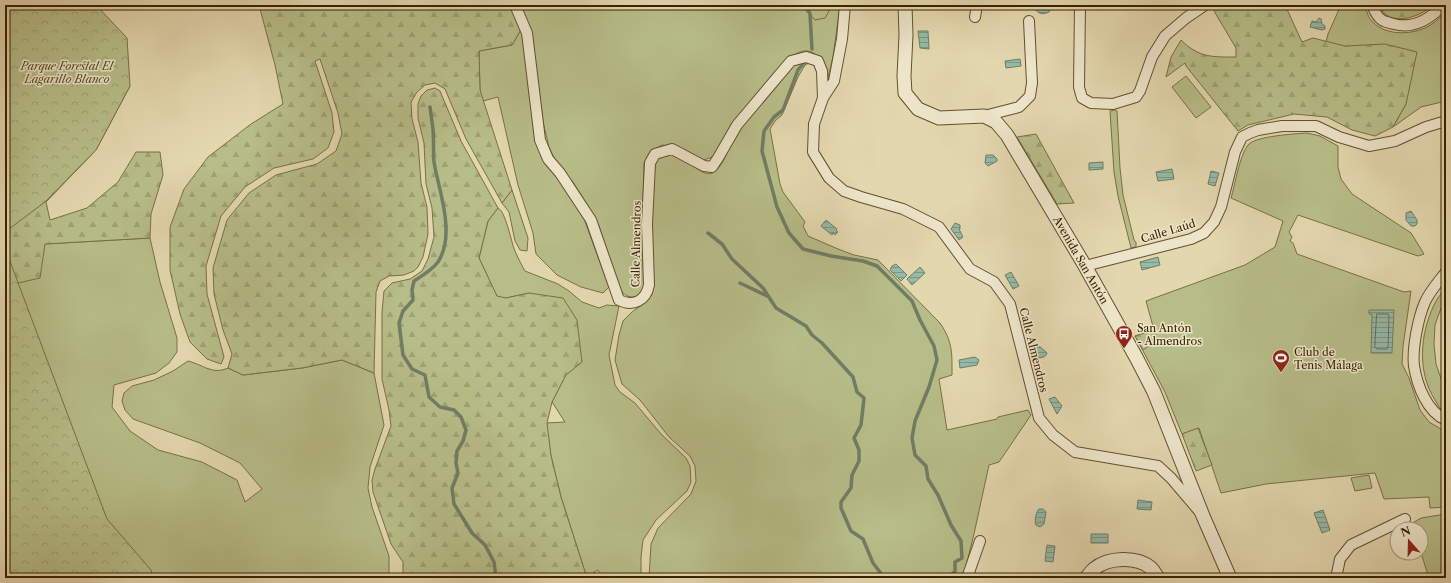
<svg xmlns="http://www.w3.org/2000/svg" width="1451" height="583" font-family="'Libre Caslon Text',serif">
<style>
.grass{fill:#b7bd88;stroke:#787044}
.forest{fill:url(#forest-firs);stroke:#787044}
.park{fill:url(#park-crowns);stroke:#787044}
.water{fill:url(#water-rules);stroke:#707d65}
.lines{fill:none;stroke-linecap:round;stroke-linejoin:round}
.shore{stroke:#676e54;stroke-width:1}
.stream{stroke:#707d65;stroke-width:3.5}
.minor-casing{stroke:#644f2c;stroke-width:12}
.tertiary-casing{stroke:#644f2c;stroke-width:15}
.minor{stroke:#ede5ca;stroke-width:10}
.tertiary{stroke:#ede5ca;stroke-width:13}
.labels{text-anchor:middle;stroke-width:3;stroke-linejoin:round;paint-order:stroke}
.park-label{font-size:11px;font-style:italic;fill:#584922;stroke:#ede5ca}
.street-label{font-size:11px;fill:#392200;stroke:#ede5ca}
.poi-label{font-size:11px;fill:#392200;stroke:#ede5ca;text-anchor:start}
</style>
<defs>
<pattern id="forest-firs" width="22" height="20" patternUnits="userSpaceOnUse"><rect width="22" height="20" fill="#b7bd88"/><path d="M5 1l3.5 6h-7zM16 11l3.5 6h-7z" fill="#9ea274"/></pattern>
<pattern id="park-crowns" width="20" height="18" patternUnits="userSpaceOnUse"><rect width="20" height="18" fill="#b7bd88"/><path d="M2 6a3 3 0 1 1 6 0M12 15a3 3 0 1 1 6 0" fill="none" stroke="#9ea274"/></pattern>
<pattern id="water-rules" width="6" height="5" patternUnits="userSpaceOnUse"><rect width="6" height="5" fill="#95baa8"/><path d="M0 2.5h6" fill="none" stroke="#7b9786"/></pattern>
</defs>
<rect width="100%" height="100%" fill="#e3d7ae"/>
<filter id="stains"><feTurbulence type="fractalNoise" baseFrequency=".005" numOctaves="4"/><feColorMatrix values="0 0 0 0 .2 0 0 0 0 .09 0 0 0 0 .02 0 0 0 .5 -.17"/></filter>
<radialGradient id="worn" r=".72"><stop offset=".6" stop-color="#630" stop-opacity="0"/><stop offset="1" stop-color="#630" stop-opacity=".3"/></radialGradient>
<path class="grass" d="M520 5H801L815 20 829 11 828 5 840 6 833 57 827 82C824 71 821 49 804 51 801 51 796 54 792 56L718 151 712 157 704 160 678 147 662 145 650 152 644 163 642 241 647 281 641 296C631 298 626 298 620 289L599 226 590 209 573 182 557 164 549 147 543 122 532 34Z
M1341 5H1364C1367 11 1368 18 1373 22 1387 37 1416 35 1432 24 1437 21 1442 15 1446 11V101L1421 107 1393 127 1406 104 1329 43 1326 42 1328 34Z
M522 28 533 122 562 182 583 216 609 287 603 293 581 287 557 275 536 254 533 233 518 185 498 97 483 101 480 90 479 51 512 45Z
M800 62 809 63 805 65 798 77 782 115 775 121 770 129 780 184 783 192 805 222 803 226 808 236 838 249 854 255 878 260 940 323C953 342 952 354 952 375L939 379 947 430 997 419 998 417 1028 410 1031 415 999 462 989 465 974 534 963 578H649L651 544 658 528 691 494 696 481 695 466 690 456 669 437 640 400 622 384 615 360 619 335 623 321 632 312 643 304 652 295 654 284 649 233 653 164C675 133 698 183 714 172 724 165 727 151 732 141 743 123 757 107 769 92 775 85 780 76 787 70 791 67 796 64 800 62Z
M1186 76 1211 107 1196 118 1172 87Z
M1115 110 1117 111 1120 168 1123 195 1134 240 1136 242V247L1131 248 1118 196 1114 172 1110 111Z
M1307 133 1320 136 1338 146V167L1341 179 1352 194 1411 233 1424 254 1418 256 1298 215 1289 232 1292 237 1290 241 1293 243 1297 254 1404 292 1411 291 1403 346 1402 364 1409 378 1420 410 1429 422 1446 432V507L1430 508 1429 497 1384 499 1375 473 1266 484 1221 493 1199 428 1182 434 1165 392 1135 336 1154 330 1146 301 1245 265 1275 247 1283 221 1231 198C1235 185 1240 153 1249 144 1258 136 1293 134 1307 133Z
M512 190 528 238 527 251 520 250 515 241 509 212 502 203Z
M498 208C506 212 511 242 515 251 518 258 521 264 525 271L558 284 569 291 582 302 599 308 607 305 619 306 609 355 615 385 620 392 635 403 661 434 686 458 690 466 691 482 687 491 656 520 643 540 641 557V578H602L598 570 594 572 597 578H587L561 497 551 456 546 423 565 422 552 402 566 374 582 362 529 293 506 298 497 297 479 258 488 221Z
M150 238 160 282 177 338V352L169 363 156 373 114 385 112 407 130 431 158 450 202 462 237 480 245 502 262 489 240 463 200 443 133 419 125 410 122 401 124 393 132 386 154 380 173 371 188 361C204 365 212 375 228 368L243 375 302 368 342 360 374 373 384 425 370 467 368 488 372 507 389 556V578H5V286L45 244Z
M1446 287V311L1441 308 1435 325 1434 344 1436 364 1446 393V414C1441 411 1438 405 1435 400 1417 372 1420 334 1434 305 1437 298 1442 293 1446 287Z
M1369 475 1372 488 1355 491 1351 478Z
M1446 514V578H1429L1421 553V529H1413L1411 524 1421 518Z"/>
<path class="forest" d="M5 5 130 86 96 150 46 202 50 220 87 208 118 182 136 152H160L163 175 151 214 150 238 45 244 40 278 5 286Z
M259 5H510L522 28 512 45 479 51 480 90 512 190 502 203 466 139 445 89 435 83 425 85 417 92 411 102 412 119 418 142 421 183 427 207 428 234 423 257 418 267 414 271 404 275 389 276 380 281 376 292 374 373 342 360 302 368 243 375 228 368 232 354 223 330 214 294 213 268 227 220 249 193 276 175 317 164 336 151 342 134 338 113 320 59 315 61 332 113 334 132 328 148 313 159 274 168 245 187 221 216 206 266 207 294 224 357 221 364 207 359 190 342 180 314 170 270V227L184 189 208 157 251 124 283 104 275 65Z
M801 5H828L829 11 825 18 815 20Z
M1220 5H1285L1302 42 1313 38 1345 46 1385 44 1417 52 1406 104 1393 127 1375 136 1352 130 1327 117 1294 114 1248 125 1238 131 1186 66 1185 63 1166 77 1171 57 1181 40C1199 58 1213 57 1236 57V48L1214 11Z
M1379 5H1433C1419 18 1388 28 1379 5Z
M435 88 440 91 461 141 498 208 488 221 479 258 497 296 506 298 529 293 563 298 577 320 582 362 566 375 552 402 547 423 551 456 561 497 587 578H403V562L391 544 373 492 372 480 375 469 391 426 389 410 382 379V312L384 291 392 283 410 279 422 271 428 259 434 237 432 208 426 184 424 143 418 118V104L421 96 427 90Z
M1036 134 1074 203 1057 204 1017 137Z
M1154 330 1157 341 1143 350 1135 336Z
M1198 428 1212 465 1196 471 1182 434Z"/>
<path class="park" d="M5 5H96L127 38 130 86 96 150 45 202 5 232Z
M5 248 107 519 151 570 153 578H5Z"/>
<path class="water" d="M1036 5C1041 5 1047 5 1050 10L1049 12C1045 14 1039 15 1036 10Z
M1319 18 1321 19 1322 24 1325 26V29L1322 30 1310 27 1312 21 1316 22Z
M918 31H928L929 49 920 48Z
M1020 59 1021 66 1006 68 1005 61Z
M986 155H993L997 159V161L988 166 985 163Z
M1103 162V169L1089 170V163Z
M1172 169 1174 179 1158 181 1156 172Z
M1211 171 1219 173 1215 186 1208 184Z
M1411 211 1417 220V224L1415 226H1411L1406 220V213Z
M826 220 837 229 836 230 838 232 835 235 833 233 832 235 821 226Z
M955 223 960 225V229H959L963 237 959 240 951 229Z
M1158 257 1160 265 1142 270 1140 262Z
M896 264 907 275 901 281 890 270 892 266Z
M920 267 925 273 912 285 907 279Z
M1011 272 1019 286 1013 289 1005 275Z
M1369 310H1394L1392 353H1371L1372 314H1369Z
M1038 345 1046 352 1047 354 1044 357 1039 358 1034 351V347Z
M975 357 979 360 977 365 960 368 959 360Z
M1055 397 1062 406 1057 414 1049 399Z
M1138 500 1152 502 1151 510 1137 509Z
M1039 509H1043L1046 512 1044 524 1040 527 1036 525C1034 521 1036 512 1039 509Z
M1323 510 1330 530 1322 533 1314 513Z
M1091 534H1108V543H1091Z
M1047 545 1055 546 1053 562 1045 561Z"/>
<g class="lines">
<path class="shore" d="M1377 314H1388L1389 316 1388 347 1387 349H1377L1375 347Z"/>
<path class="stream" d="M806 5 810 14 812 49
M803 64 798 70 783 110 774 117 764 131 762 151 777 207 789 233 803 249 831 256 863 261 877 266 912 301 920 320 934 346 937 360 929 387 915 421 912 438 915 455 926 466 928 479 938 495 951 525 961 541 962 558 955 562V571L949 578
M430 107C431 114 432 121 433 129 434 140 433 151 434 162 439 192 456 234 438 262 432 270 422 276 414 281L412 290 413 300 403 311 399 323 403 355 412 369 425 375 429 397 440 407 454 410 461 417 466 430 463 441 457 451 456 463 458 473 452 488 454 504 472 533 485 545 494 562 496 578
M708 233 722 244 732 259 763 288 776 308 806 326 812 335 822 343 853 377 857 392 864 398 861 425 854 438 859 450V461L852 475 851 488 841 502V508L851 531 863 539 873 563 883 576V578
M740 283 767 296"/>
<defs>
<path id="minor" d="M515 5 527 33 540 140 548 159 560 173 591 220 619 300C633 307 646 301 649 285L647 224 650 163 655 154 672 149 704 166 712 167 718 158 737 125 791 61 806 57 818 61 822 71 823 98
M845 5 842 39 834 81 823 98 814 124 813 152 829 178 844 191 861 197 903 209 939 227 970 269 994 282 1010 304 1039 418 1053 435 1075 452 1158 466 1171 478 1199 511
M1080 5 1079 87 1082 98 1091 103 1113 104 1136 97 1140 91 1152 57 1165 36 1186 18 1205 5
M1372 5C1374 10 1377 17 1382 20 1385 22 1390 23 1394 24 1413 29 1430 19 1443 5
M975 17 977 5
M984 116 1019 107 1030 96 1032 83 1029 21
M1085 266 1191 239 1204 233 1214 222 1221 207 1235 152 1242 137 1250 133 1258 130 1282 126H1316L1339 137 1369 146 1395 141 1426 127 1446 121
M1446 272C1439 281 1430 291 1425 302 1418 318 1412 349 1414 366 1417 385 1427 412 1446 420
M967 578 980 541
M1336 578 1340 559 1351 545 1405 519"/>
<path id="tertiary" d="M905 5 906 35 904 76 905 93 918 109 939 118 984 116 996 122 1007 135 1085 266 1137 359 1154 392 1203 516 1230 578
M1086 578C1089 575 1091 571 1094 569 1108 557 1137 556 1151 568 1154 571 1156 575 1158 578"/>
</defs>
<use href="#minor" class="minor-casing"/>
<use href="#tertiary" class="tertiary-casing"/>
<use href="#minor" class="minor"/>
<use href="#tertiary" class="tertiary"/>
</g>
<defs>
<symbol id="bus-pin" viewBox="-11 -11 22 30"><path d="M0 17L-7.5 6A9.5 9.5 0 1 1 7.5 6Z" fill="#8f2418" stroke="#ede5ca"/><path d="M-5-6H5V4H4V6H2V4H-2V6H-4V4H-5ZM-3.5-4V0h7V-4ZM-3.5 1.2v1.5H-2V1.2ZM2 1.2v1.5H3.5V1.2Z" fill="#fff"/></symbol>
<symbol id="stadium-pin" viewBox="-11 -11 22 30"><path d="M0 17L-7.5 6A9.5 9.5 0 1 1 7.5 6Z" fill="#8f2418" stroke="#ede5ca"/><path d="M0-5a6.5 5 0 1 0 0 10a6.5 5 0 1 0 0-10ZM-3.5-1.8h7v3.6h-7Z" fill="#fff"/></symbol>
</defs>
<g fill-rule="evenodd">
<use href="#bus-pin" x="1114" y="324" width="20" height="27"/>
<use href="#stadium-pin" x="1271" y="348" width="20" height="27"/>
</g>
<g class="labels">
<g class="park-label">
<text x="67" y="70">Parque Forestal El<tspan x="67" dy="13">Lagarillo Blanco</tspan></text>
</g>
<g class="street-label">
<text transform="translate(1168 231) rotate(-17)" y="4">Calle Laúd</text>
<text transform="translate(636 244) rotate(-89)" y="4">Calle Almendros</text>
<text transform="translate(1081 260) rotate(60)" y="4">Avenida San Antón</text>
<text transform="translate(1034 350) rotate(76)" y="4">Calle Almendros</text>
</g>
<g class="poi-label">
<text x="1137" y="332">San Antón<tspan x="1137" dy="13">- Almendros</tspan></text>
<text x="1294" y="356">Club de<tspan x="1294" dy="13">Tenis Málaga</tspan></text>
</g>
</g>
<rect width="1451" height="583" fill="none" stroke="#e3d7ae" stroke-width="20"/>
<rect x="6" y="6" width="1439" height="571" fill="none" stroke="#392200" stroke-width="2"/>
<rect x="10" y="10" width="1431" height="563" fill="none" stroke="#392200"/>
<g transform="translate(1409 541) rotate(340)"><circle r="19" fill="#ede5ca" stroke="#a59779"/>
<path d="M0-3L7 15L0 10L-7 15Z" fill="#8f2418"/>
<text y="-6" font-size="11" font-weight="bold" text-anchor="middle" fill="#392200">N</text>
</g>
<rect width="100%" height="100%" filter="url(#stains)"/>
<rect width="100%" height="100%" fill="url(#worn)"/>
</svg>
